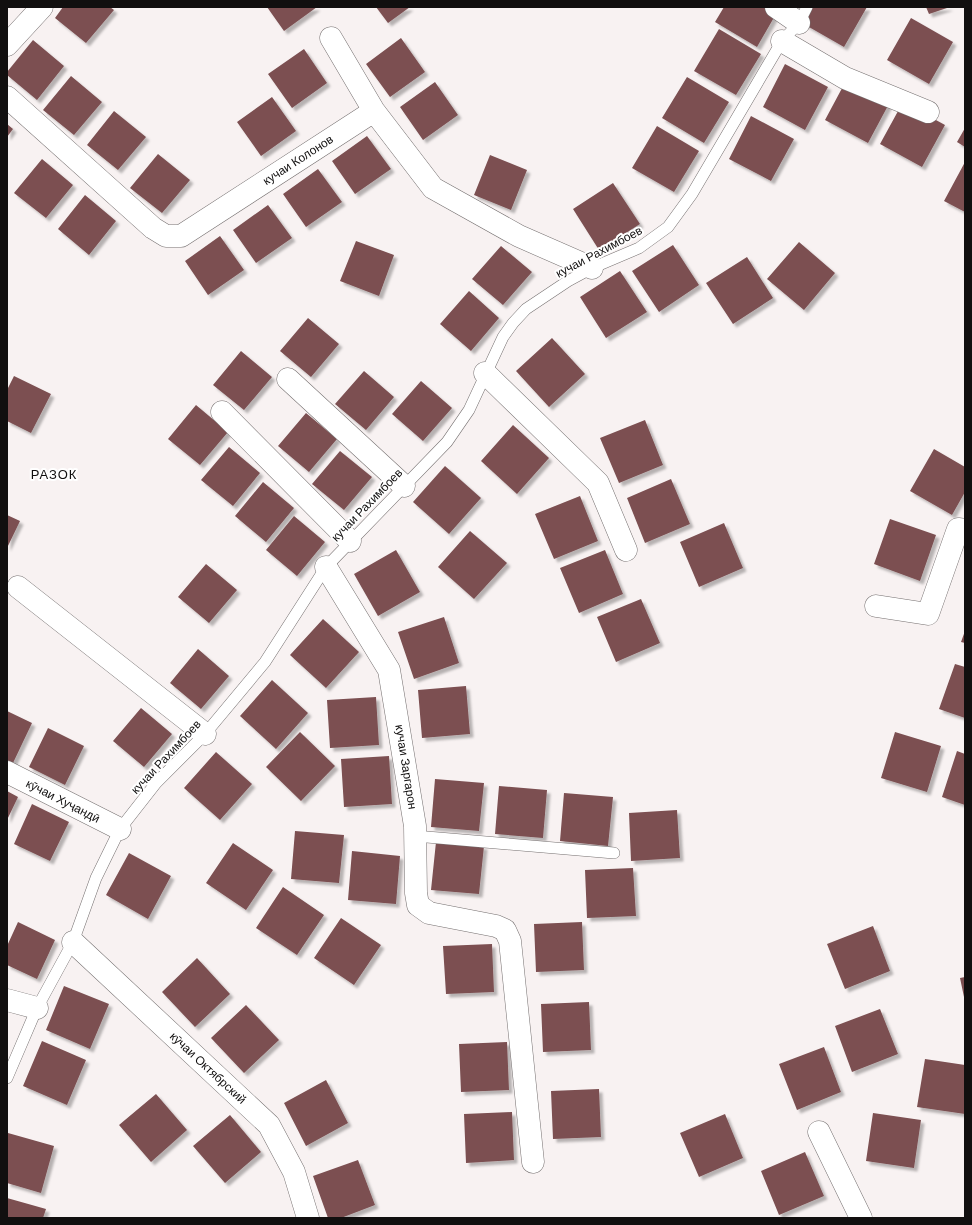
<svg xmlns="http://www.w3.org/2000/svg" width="972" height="1225" font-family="'DM Sans',sans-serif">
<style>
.building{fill:#7b4f51;filter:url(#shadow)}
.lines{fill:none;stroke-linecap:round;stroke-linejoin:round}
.lane-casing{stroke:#757070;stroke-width:12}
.street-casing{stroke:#757070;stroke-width:23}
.lane{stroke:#fff;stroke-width:11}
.street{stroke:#fff;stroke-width:22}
.labels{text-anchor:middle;stroke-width:4;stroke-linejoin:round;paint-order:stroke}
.street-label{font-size:12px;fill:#110f0f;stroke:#fff}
.neighbourhood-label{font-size:13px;letter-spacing:1px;fill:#110f0f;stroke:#fff}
</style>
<defs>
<filter id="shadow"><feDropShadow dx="3.5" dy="3.5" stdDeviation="1" flood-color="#0004"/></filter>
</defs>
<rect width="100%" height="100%" fill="#f8f2f2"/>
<path class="building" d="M63 7H110L114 10 86 43 55 18Z
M267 7H317L284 31Z
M376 7H410L388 23Z
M724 7H780L757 47 715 22Z
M811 7H867L844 47 802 23Z
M926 7H950L929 14Z
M911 18 953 42 929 84 887 60Z
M719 29 761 54 736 95 694 71Z
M401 38 425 72 390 97 366 64Z
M33 40 64 66 37 100 7 75V72Z
M304 49 327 83 292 108 268 74Z
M785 64 828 87 805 130 763 107Z
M71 76 102 102 74 135 43 110Z
M687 77 729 102 704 143 662 118Z
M848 77 891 100 868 143 825 120Z
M435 82 458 115 423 140 400 107Z
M272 97 296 131 261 156 237 122Z
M903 102 945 125 922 167 880 144Z
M114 111 146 137 118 170 87 145Z
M751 116 794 139 771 181 729 159Z
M7 124 13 129 7 137Z
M657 126 699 151 674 192 632 168Z
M965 128V147L957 142Z
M367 136 391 169 355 194 332 161Z
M158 154 190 180 162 213 130 188Z
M490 155 527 170 511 210 474 195Z
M42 159 73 185 46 218 14 193Z
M965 162V212L944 201Z
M318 169 342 202 306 227 283 194Z
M613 183 640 224 599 250 573 209Z
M85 195 116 221 89 255 58 229Z
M268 205 292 238 256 263 233 230Z
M220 236 244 270 208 295 185 261Z
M356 241 394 255 379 296 340 281Z
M799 242 835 273 804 310 767 279Z
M673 245 699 285 659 312 632 271Z
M501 246 532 272 503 305 472 279Z
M747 257 773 298 733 324 706 283Z
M620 271 647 312 606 338 580 297Z
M469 291 499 318 471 351 440 324Z
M308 318 339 344 311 377 280 351Z
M552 338 585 374 549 407 516 371Z
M241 351 272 377 244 410 213 385Z
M364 371 394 397 366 430 335 404Z
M14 376 51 394 31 433 7 421V390Z
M421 381 452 408 423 441 392 414Z
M196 405 228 432 200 465 168 439Z
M306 413 337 439 309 472 278 446Z
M645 420 663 465 619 483 600 438Z
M513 425 549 458 517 494 481 461Z
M229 447 260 473 233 506 201 480Z
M934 449 965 467V492L952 515 910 491Z
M340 451 372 477 344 510 312 484Z
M445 466 481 498 449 534 413 502Z
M671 479 690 524 645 543 627 498Z
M263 482 294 508 266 542 235 516Z
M580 496 598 541 554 559 535 514Z
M7 515 20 521 7 548Z
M294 516 325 542 297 576 266 550Z
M890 519 936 535 920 581 874 564Z
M724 523 743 568 699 587 680 542Z
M470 531 507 563 474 599 438 567Z
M396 550 420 592 378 616 354 574Z
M605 550 623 594 579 613 560 568Z
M206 564 237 590 209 623 178 597Z
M641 599 660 643 616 662 597 617Z
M444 617 459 663 414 679 398 632Z
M323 619 359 652 326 688 290 655Z
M965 631V643L961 642Z
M198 649 229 676 201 709 170 683Z
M955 664 965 667V718L939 709Z
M272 680 308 713 276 749 240 716Z
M466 686 470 734 422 738 418 690Z
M376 697 379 745 330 748 327 700Z
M141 708 172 734 144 767 113 741Z
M7 711 32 723 13 763 7 760Z
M48 728 84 746 65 785 29 767Z
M300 732 335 766 301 801 266 767Z
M895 732 941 746 927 792 881 778Z
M957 751 965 754V805L942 797Z
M216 752 252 784 220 820 184 788Z
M389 756 392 804 344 807 341 759Z
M435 779 484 783 479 831 431 827Z
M499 786 547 790 543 838 495 834Z
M7 791 18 797 7 820Z
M564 793 613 797 608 846 560 841Z
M32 804 69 822 50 861 14 844Z
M677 810 680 858 631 861 629 813Z
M295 831 344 835 339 883 291 879Z
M436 842 484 846 479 894 431 890Z
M233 843 273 870 246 910 206 883Z
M352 851 400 856 396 904 348 900Z
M129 853 171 876 148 919 106 895Z
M633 868 636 916 587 918 585 870Z
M283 887 324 915 297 955 256 928Z
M341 918 381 945 354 985 314 958Z
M18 922 55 940 37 979 7 965V946Z
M582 922 584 970 536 972 534 924Z
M873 926 890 971 845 989 827 944Z
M492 944 494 992 446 994 443 946Z
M197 958 230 994 195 1027 162 992Z
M965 977V997H964L960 978Z
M64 986 109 1004 90 1049 46 1030Z
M589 1002 591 1050 543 1052 541 1004Z
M246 1005 279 1040 244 1073 211 1038Z
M880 1009 898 1054 852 1072 835 1026Z
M42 1041 86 1060 67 1105 23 1086Z
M507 1042 509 1090 461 1092 459 1044Z
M824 1047 841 1092 797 1110 779 1064Z
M925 1059 965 1065V1114L917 1107Z
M326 1080 348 1123 306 1146 284 1103Z
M599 1089 601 1137 553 1139 551 1091Z
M156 1094 187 1130 151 1162 119 1125Z
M512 1112 514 1160 466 1163 464 1114Z
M873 1113 921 1120 914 1168 866 1161Z
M725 1114 743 1158 699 1177 680 1133Z
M230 1115 261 1152 225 1183 193 1146Z
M8 1133 54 1146 41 1193 7 1183V1137Z
M805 1152 824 1196 779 1215 761 1171Z
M358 1160 375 1205 341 1218H328L313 1176Z
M7 1198 46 1209 43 1218H7Z"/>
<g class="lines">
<defs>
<path id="lane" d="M415 836 614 853
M7 1078 37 1008 73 942 96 878 120 829 156 783 205 734 265 662 326 567 447 442 469 410 503 337 513 323 526 309 568 281 592 268 639 248 668 227 692 194 782 41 799 23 807 7"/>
<path id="street" d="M776 7 799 23
M331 38 374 111
M782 41 845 78 928 112
M7 45 42 7
M7 97 153 228 166 236H181L374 111 433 188 519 236 592 268
M485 373 598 483 626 550
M288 379 404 486
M222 412 350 541
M326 567 389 670 415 826 416 893 418 905 429 913 496 926 505 930 510 941 533 1162
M18 587 205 734
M876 606 928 614 958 529 965 530
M7 772 120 829
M73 942 269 1125 294 1172 308 1218
M7 1000 37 1008
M819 1132 861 1218"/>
</defs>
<use href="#lane" class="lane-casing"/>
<use href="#street" class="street-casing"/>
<use href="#lane" class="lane"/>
<use href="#street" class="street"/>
</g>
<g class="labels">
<g class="street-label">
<text transform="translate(298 160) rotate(-33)" y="4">кучаи Колонов</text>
<text transform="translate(599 252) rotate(-28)" y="4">кучаи Рахимбоев</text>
<text transform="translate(367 505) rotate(-46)" y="4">кучаи Рахимбоев</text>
<text transform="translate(166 757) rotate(-47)" y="4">кучаи Рахимбоев</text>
<text transform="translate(406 767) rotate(81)" y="4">кучаи Заргарон</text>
<text transform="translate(63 801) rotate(27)" y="4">кӯчаи Хуҷандӣ</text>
<text transform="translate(208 1068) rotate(43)" y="4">кӯчаи Октябрский</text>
</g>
<g class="neighbourhood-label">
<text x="54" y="479">РАЗОК</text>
</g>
</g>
<rect width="972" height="1225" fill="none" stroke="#110f0f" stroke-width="16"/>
</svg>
